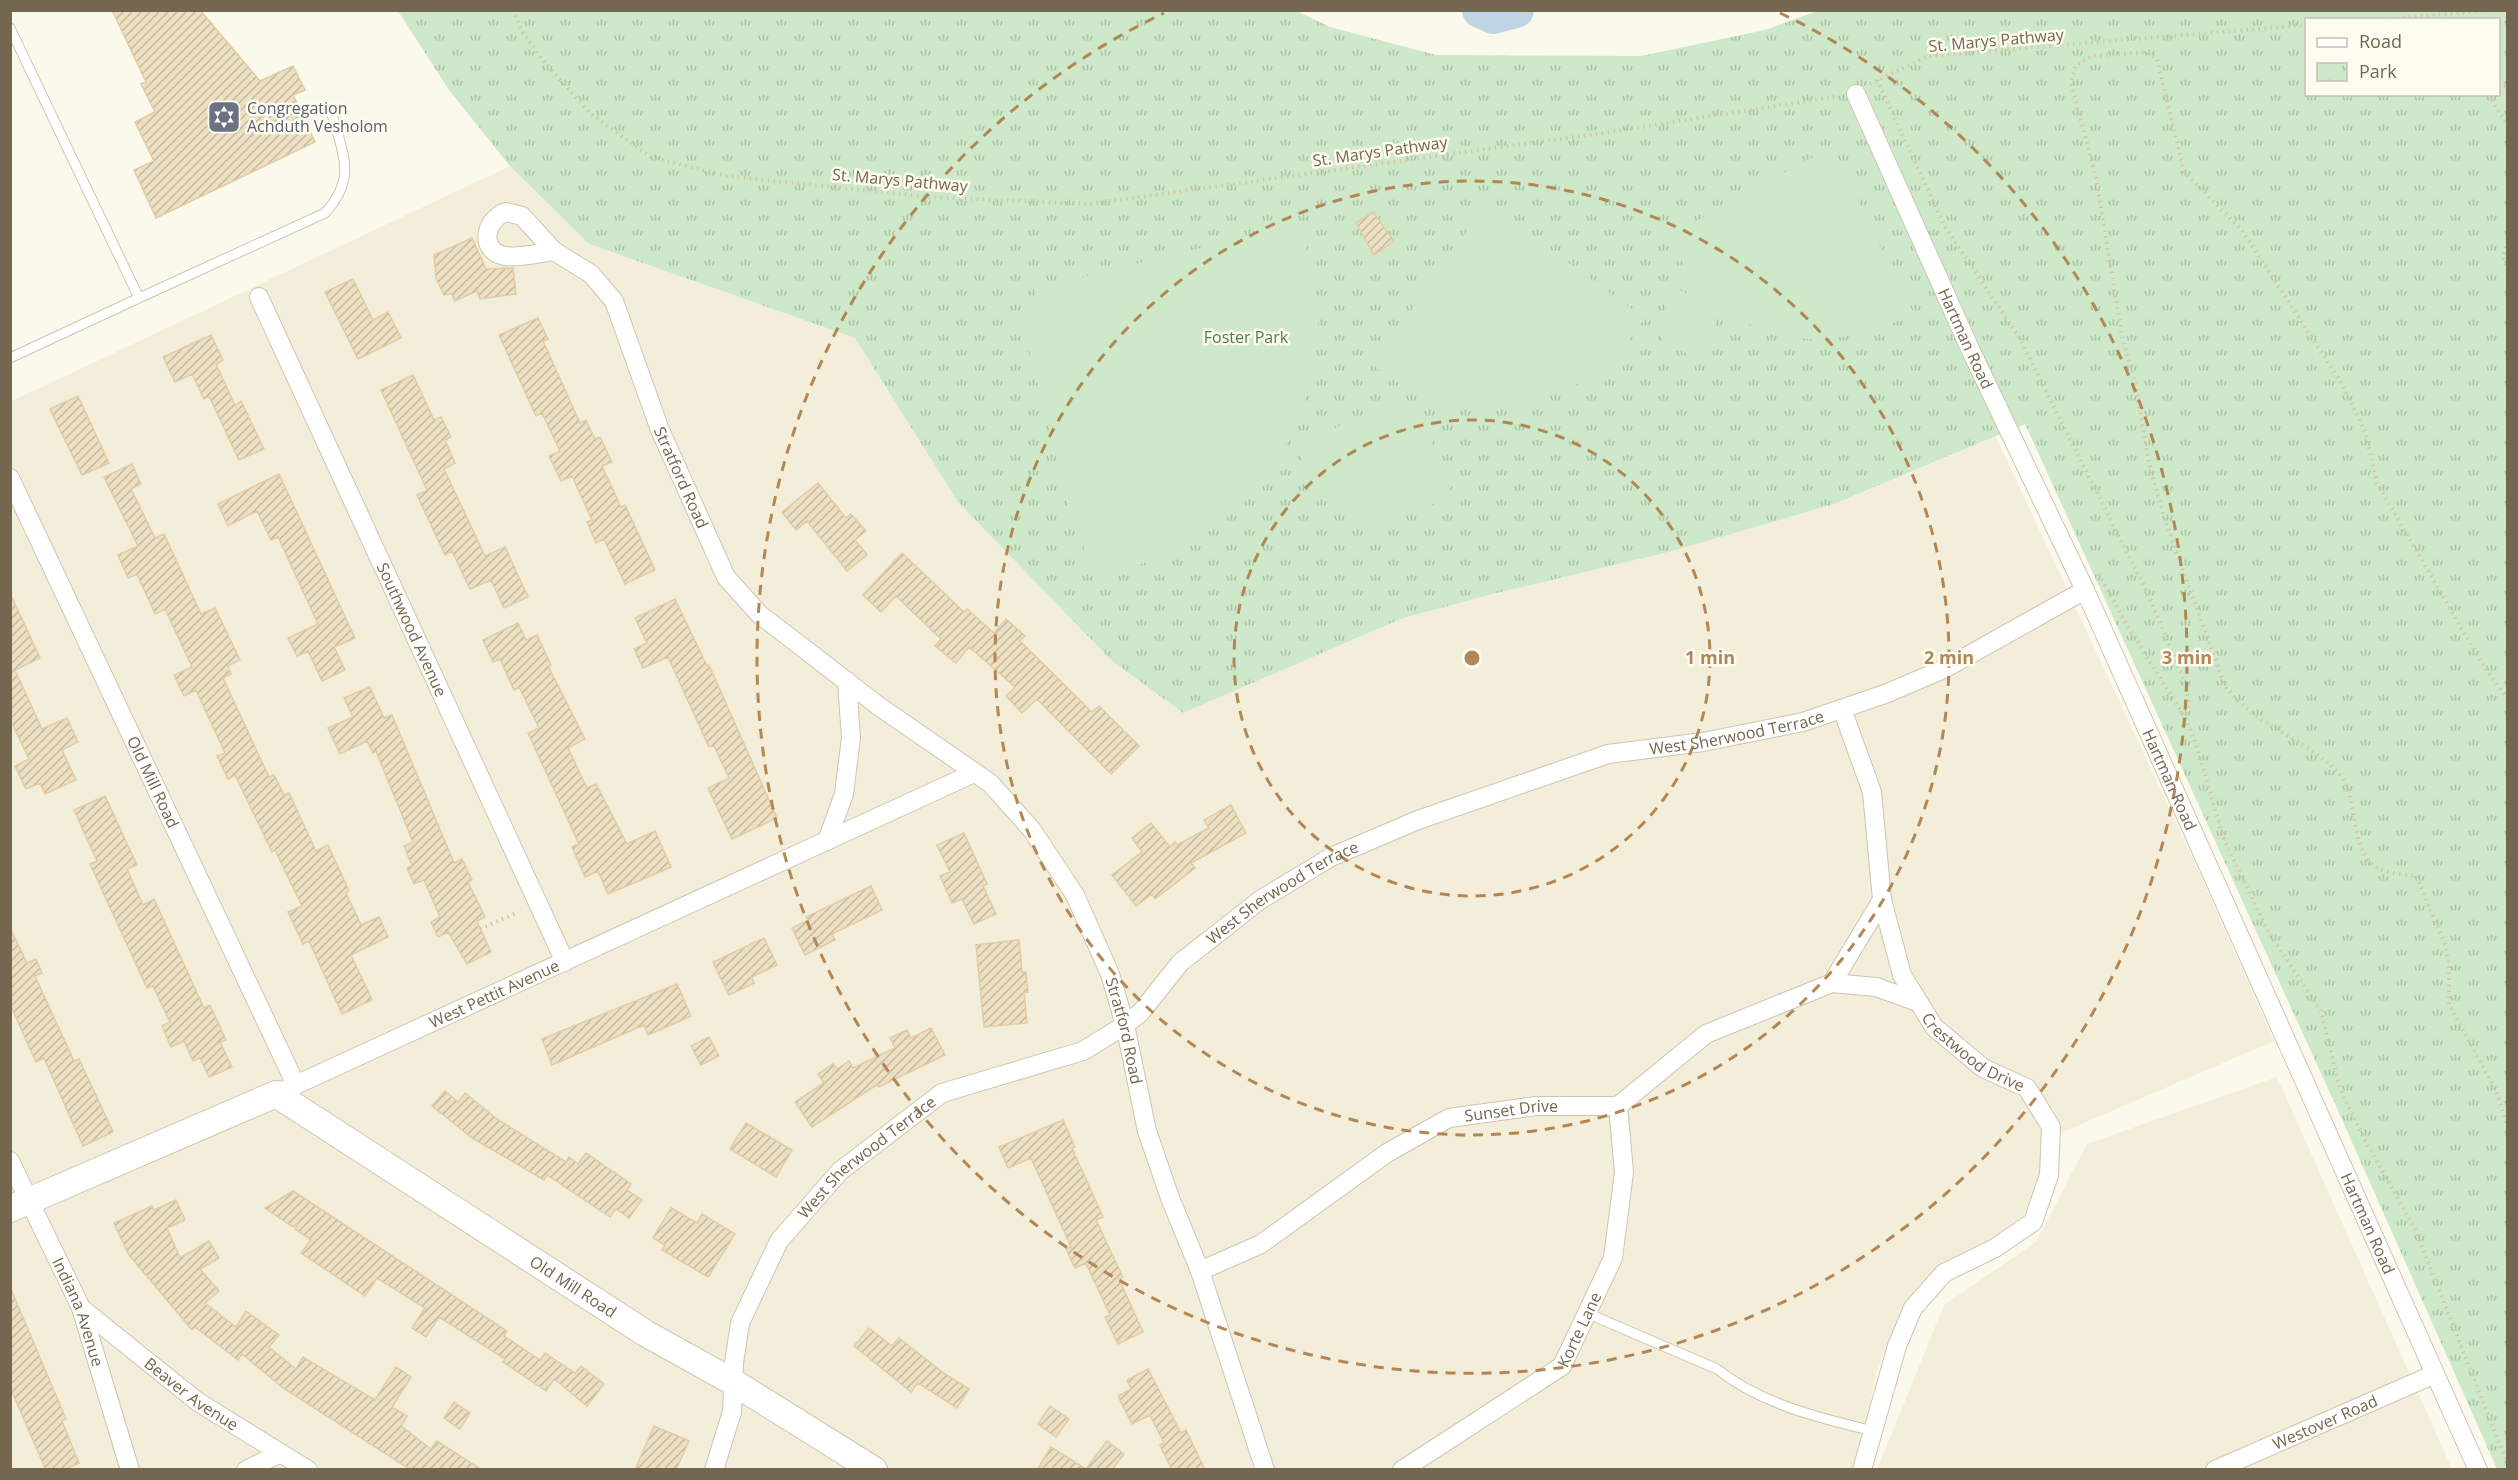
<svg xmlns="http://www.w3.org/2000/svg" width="2518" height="1480" font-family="'Open Sans',sans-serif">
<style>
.residential{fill:#f3eed9}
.park{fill:url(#park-tufts);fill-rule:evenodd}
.pitch{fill:#cde9c9}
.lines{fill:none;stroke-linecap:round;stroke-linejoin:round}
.river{stroke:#c0d5e4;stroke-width:36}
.building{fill:url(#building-hatch);stroke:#e1cca5;stroke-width:1.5}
.service-casing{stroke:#cdc5b1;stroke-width:11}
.minor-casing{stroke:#cdc5b1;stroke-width:20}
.secondary-casing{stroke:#d0c6ae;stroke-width:28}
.path{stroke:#d4c5a7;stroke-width:4;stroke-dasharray:1.5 4.5;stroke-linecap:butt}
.service{stroke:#fff;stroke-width:9}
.minor{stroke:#fff;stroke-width:18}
.secondary{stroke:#fff;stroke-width:26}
.ring{fill:none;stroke:#b38655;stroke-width:3;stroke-dasharray:10 8}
.labels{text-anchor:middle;stroke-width:5;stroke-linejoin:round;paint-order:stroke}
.street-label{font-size:16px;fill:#75674f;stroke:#fefcf1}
.worship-label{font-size:16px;fill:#5b616d;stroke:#fefcf1;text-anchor:start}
.park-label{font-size:16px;fill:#4c804b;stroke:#fefcf1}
.centre{fill:#b38655;stroke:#fefcf1;stroke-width:3}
.ring-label{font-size:18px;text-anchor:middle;font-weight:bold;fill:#b38655;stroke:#fefcf1;stroke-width:5;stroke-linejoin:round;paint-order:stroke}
</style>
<defs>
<pattern id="park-tufts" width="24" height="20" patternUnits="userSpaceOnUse" patternTransform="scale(1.5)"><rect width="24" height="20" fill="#cde9c9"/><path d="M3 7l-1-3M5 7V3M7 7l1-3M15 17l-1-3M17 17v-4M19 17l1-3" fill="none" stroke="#abc1a6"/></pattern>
<pattern id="building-hatch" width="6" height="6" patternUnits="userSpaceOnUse" patternTransform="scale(1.5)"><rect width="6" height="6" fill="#eddfc2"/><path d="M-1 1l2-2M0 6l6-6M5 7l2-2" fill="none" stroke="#c5b9a0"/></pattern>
</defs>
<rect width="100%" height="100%" fill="#fbf9eb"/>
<path class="residential" d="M510 166 589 244 855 338 958 502 1111 660 1183 713 1403 618 1834 504 1996 437 2198 870 2274 1041 2042 1141 2040 1179 2029 1206 2017 1225 1945 1262 1919 1285 1902 1309 1876 1373 1862 1448 1854 1469H11L10 402Z
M2277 1077 2452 1469 1877 1470 1944 1305 2036 1242 2087 1144Z"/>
<path class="park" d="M1295 10 1330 27 1436 55 1641 56 1765 30 1820 10 2507 11V1469H2497L2340 1115 2025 424 1834 504 1672 551 1497 593 1403 618 1183 713 1111 660 958 502 855 338 589 244 510 166 449 90 398 11ZM2306 20H2498V94H2306Z"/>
<path class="pitch" d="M1820 153 1836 158 1914 314C1836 351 1758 352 1697 283 1685 269 1677 252 1667 237Z
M1495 209 1644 318C1592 415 1455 433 1373 365L1480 213Z
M1299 224C1304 243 1312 262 1315 281 1332 386 1280 491 1189 544 1162 559 1132 567 1103 576L1097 554 1086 557 1080 532 1075 533 1021 318 1040 287Z
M1675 290 1682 291 1717 315 1706 361 1662 343 1668 295Z
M1401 403C1426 412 1443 472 1452 496 1410 513 1376 538 1334 508 1319 496 1307 481 1299 464L1309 440 1375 410Z"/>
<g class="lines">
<path class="river" d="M1480 10 1493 16 1516 10"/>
</g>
<path class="building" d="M112 10H200L260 81 293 66 305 90 293 95 315 142 156 218 134 170 154 161 135 122 155 112 141 84 146 82Z
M1373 212 1394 241 1374 255 1356 223Z
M472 238 486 269 513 268 516 294 480 299 477 291 455 301 452 294 444 295 436 278 434 255Z
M353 279 373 320 388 312 401 338 358 359 325 292Z
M538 318 548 339 543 341 580 423 586 420 595 439 600 437 612 462 602 466 621 507 625 505 655 570 625 584 604 539 596 543 587 522 592 520 572 476 561 481 549 456 560 451 542 413 536 416 499 335Z
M211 335 223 360 216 364 235 405 241 401 264 449 239 460 209 396 204 399 192 374 175 382 163 357Z
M413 375 434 420 441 417 451 437 445 440 455 463 444 469 485 556 505 547 528 597 504 608 491 580 470 589 452 551 445 555 417 495 427 490 381 390Z
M78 396 109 463 82 475 50 409Z
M132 464 141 484 131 489 155 538 164 534 201 614 215 608 240 660 228 666 231 674 223 678 269 777 274 775 284 795 289 793 316 851 328 845 349 891 346 893 361 925 379 917 388 937 351 955 372 1000 342 1014 309 941 303 944 288 912 302 906 275 850 272 852 235 775 228 779 217 756 225 753 196 690 184 696 174 675 192 667 165 609 155 614 137 574 128 578 118 555 138 546 104 477Z
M279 474 355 638 334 647 345 670 322 681 308 651 297 656 288 638 318 624 278 537 271 540 257 511 228 526 218 504Z
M818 483 846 518 851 514 866 531 855 540 867 555 847 571 807 521 796 530 782 512Z
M902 553 964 612 967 609 994 633 1006 619 1025 636 1020 641 1092 712 1099 706 1139 746 1111 774 1037 699 1022 713 1006 696 1015 687 969 647 956 663 935 646 941 639 896 596 881 612 863 595Z
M10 593 40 658 15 670 42 729 67 718 78 742 62 750 76 780 45 794 40 783 26 789 15 766 29 759 10 719Z
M675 599 707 666 709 665 777 818 732 839 708 788 729 778 714 746 709 747 668 657 643 668 634 649 647 643 635 618Z
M518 623 526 640 537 635 551 665 548 666 585 739 568 748 587 788 596 784 627 844 655 831 671 867 608 894 598 871 585 877 572 847 579 844 528 733 539 728 519 687 514 690 500 659 493 662 483 640Z
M370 687 384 718 392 715 454 863 462 859 472 880 468 882 485 917 477 921 491 952 467 964 448 932 438 937 431 922 440 917 424 880 414 884 407 868 412 866 404 846 413 842 376 751 373 753 367 741 340 754 328 728 353 717 344 698Z
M105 796 137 865 127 869 143 905 154 899 204 1008 210 1005 226 1040 220 1042 232 1067 209 1077 200 1058 193 1061 184 1041 171 1047 162 1026 170 1022 153 986 147 988 90 864 97 861 74 810Z
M1231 805 1246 833 1191 863 1195 868 1155 899 1152 894 1136 906 1112 875 1142 852 1132 838 1151 823 1170 847 1175 842 1177 845 1209 828 1204 820Z
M964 833 987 884 983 886 996 914 974 924 962 899 952 903 940 876 950 872 937 845Z
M871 886 882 910 832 934 835 940 805 955 792 928 808 920 806 917Z
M10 928 27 963 36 959 42 973 35 976 74 1061 79 1059 113 1132 83 1146 44 1058 36 1062 10 1004Z
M764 938 777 965 752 977 754 983 729 995 713 962Z
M1019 940 1022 972H1026L1028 992H1024L1027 1023 984 1027 976 945Z
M677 984 691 1016 648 1035 644 1025 552 1065 542 1039Z
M931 1028 945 1055 879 1087 878 1084 812 1127 795 1102 824 1083 818 1074 833 1064 837 1069 849 1061 853 1068 895 1048 890 1038 907 1030 911 1038Z
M709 1037 719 1056 701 1065 691 1046Z
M445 1091 458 1102 465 1093 497 1119 566 1162 569 1157 578 1164 586 1153 631 1184 627 1190 642 1200 629 1218 616 1209 610 1217 547 1175 544 1180 472 1138 432 1106Z
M1063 1120 1075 1147 1072 1148 1103 1217 1096 1220 1123 1277 1119 1279 1143 1332 1118 1344 1105 1317 1110 1315 1086 1263 1075 1268 1066 1249 1071 1247 1031 1158 1008 1168 999 1147Z
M746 1123 792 1150 776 1177 730 1149Z
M293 1191 507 1331 504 1336 540 1360 545 1353 575 1373 581 1366 604 1384 587 1406 554 1379 546 1391 503 1362 505 1359 439 1317 426 1337 412 1328 425 1308 377 1278 365 1296 301 1253 311 1240 295 1229 300 1221 293 1227 265 1208Z
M176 1200 185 1220 167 1228 180 1258 209 1241 219 1258 200 1269 219 1291 205 1303 236 1327 246 1311 279 1335 269 1347 296 1369 303 1357 375 1400 396 1367 411 1377 392 1407 407 1416 401 1426 431 1449 437 1441 482 1470H411L283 1388 242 1354 238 1360 195 1327 192 1330 129 1255 114 1223 152 1206 154 1210Z
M671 1208 697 1223 702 1214 735 1234 708 1277 662 1250 665 1245 653 1238Z
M10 1287 66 1419 62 1421 79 1463 63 1470H46L10 1387Z
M869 1328 892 1346 899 1338 945 1374 969 1389 957 1408 918 1383 911 1392 854 1346Z
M1148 1369 1181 1433 1186 1430 1205 1470H1172L1160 1445 1164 1443 1150 1415 1132 1424 1118 1396 1131 1389 1127 1380Z
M454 1402 470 1413 460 1429 444 1418Z
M1050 1406 1069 1419 1056 1437 1038 1424Z
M654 1426 689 1441 676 1470H635Z
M1107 1441 1124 1454 1112 1470H1037L1051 1447 1086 1469Z"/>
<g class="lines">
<defs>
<path id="service" d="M10 28 139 298 10 358
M139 298 325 213C357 178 343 155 332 114
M1589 1314 1717 1369C1761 1404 1819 1418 1873 1431"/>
<g id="minor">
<path id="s1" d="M1856 94 1971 351 2085 590 2478 1470"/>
<path d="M506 212 522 216 554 251C539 253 520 258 505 256 478 251 485 219 506 212Z"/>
<path id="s2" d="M554 251 591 274 614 301 660 430 726 577 759 614 880 707 990 783 1032 830 1075 895 1110 974 1125 1025 1147 1131 1170 1198 1200 1271 1265 1470"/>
<path id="s3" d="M259 297 565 962"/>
<path id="s4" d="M10 478 296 1085"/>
<path id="s5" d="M1842 709 1872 792 1882 900 1902 975 1934 1027 1983 1068 2027 1088 2051 1127 2049 1175 2033 1222 1995 1248 1944 1273 1913 1308 1897 1346 1862 1470"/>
<path d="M827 841 844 794 851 738 847 681"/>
<path d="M1832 983 1876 987 1918 1002"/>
<path id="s6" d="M276 1094 974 773"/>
<path id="s7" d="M10 1161 81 1308 130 1470"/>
<path id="s8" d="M1200 1271 1261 1244 1387 1153 1449 1118 1536 1106H1618L1706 1034 1832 983 1882 900"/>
<path id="s9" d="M81 1308 198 1402 308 1470"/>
<path d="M246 1470 281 1453"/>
<path id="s10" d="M714 1470 732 1412 734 1363 740 1323 779 1241 840 1171 942 1093 1083 1051 1125 1025 1141 1012 1180 963 1260 900 1331 857 1418 820 1608 754 1703 742 1803 722 1885 694 1944 669 2085 590"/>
<path id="s11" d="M1402 1470 1562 1366 1613 1258 1624 1172 1618 1106"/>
<path id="s12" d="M2215 1470 2435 1374"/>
</g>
<g id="secondary">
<path id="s13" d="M10 1209 276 1094 645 1333 733 1382 874 1470"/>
</g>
</defs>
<use href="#service" class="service-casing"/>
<use href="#minor" class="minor-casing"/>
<use href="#secondary" class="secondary-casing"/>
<path class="path" d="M513 10 523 33 544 62 591 114 651 157 726 176 930 197 1089 204 1603 133 1839 96
M2379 20 2490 10
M1877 80 1945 227 2019 337 2146 590 2185 682 2189 700 2186 719 2195 741 2224 840 2269 933 2321 1011 2340 1089 2365 1140 2415 1229 2508 1465
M1870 84 1928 56 2306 25
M2498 88 2508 85
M2491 94 2494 104 2508 125
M2508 241 2503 258 2508 269
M2099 574 2127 625 2186 719
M2508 699 2484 667 2377 483 2366 434 2340 381 2242 230 2184 172 2157 59 2147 52 2092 56 2076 65 2071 83 2096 178 2122 336 2136 387 2149 463 2163 514 2224 684C2251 725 2308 738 2340 775 2360 799 2348 856 2380 869 2391 874 2405 874 2416 876L2445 944 2449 966V1004L2496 1091 2508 1127
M480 929 516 913"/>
<use href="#service" class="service"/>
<use href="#minor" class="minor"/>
<use href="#secondary" class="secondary"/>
</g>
<g class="ring">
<circle cx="1472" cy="658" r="238"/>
<circle cx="1472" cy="658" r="477"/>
<path d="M1780 13A715 715 0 1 1 1164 13"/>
</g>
<defs>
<symbol id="synagogue-square" viewBox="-11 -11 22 22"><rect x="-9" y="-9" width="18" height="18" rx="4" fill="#6b7280" stroke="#fefcf1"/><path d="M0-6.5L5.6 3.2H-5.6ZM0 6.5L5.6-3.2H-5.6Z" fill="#fff"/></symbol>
</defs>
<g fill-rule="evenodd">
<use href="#synagogue-square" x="205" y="98" width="38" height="38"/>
</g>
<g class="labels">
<g class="street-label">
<text transform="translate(1996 40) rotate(-5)" y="6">St. Marys Pathway</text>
<text transform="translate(1380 151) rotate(-8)" y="6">St. Marys Pathway</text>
<text transform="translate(900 180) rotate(5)" y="6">St. Marys Pathway</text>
<text dy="6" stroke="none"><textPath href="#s1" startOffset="268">Hartman Road</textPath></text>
<text dy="6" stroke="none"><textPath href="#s2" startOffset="268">Stratford Road</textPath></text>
<text dy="6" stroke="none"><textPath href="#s3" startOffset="366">Southwood Avenue</textPath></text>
<text dy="6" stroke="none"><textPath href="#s10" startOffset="1353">West Sherwood Terrace</textPath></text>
<text dy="6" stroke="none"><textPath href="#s1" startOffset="754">Hartman Road</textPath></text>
<text dy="6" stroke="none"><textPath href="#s4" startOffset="336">Old Mill Road</textPath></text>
<text dy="6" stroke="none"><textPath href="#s10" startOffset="867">West Sherwood Terrace</textPath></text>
<text dy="6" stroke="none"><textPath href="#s6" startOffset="240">West Pettit Avenue</textPath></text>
<text dy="6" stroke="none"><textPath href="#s2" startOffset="999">Stratford Road</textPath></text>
<text dy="6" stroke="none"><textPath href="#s5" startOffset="382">Crestwood Drive</textPath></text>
<text dy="6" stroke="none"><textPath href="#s8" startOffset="356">Sunset Drive</textPath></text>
<text dy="6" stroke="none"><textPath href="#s10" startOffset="363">West Sherwood Terrace</textPath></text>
<text dy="6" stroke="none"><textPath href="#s1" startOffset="1240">Hartman Road</textPath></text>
<text dy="6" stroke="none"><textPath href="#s13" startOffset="644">Old Mill Road</textPath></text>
<text dy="6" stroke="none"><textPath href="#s7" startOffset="166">Indiana Avenue</textPath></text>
<text dy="6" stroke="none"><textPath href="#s11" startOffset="231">Korte Lane</textPath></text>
<text dy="6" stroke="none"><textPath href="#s9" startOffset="140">Beaver Avenue</textPath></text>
<text dy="6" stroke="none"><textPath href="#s12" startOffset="120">Westover Road</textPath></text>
</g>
<g class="worship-label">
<text x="247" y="114">Congregation<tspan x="247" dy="18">Achduth Vesholom</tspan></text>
</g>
<g class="park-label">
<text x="1246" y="343">Foster Park</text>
</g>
</g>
<circle cx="1472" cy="658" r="9" class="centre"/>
<g class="ring-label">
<text x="1710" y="664">1 min</text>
<text x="1949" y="664">2 min</text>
<text x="2187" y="664">3 min</text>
</g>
<rect width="2518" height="1480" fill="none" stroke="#75674f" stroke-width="24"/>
<rect x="2305" y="18" width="195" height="78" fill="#fefcf1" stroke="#c7c0b0" stroke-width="1.5"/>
<rect x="2317" y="38" width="30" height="9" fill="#ffffff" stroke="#c7c0b0" stroke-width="1.5"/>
<text x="2359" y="48" font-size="18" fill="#75674f">Road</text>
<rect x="2317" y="63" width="30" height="18" fill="url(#park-tufts)" stroke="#c7c0b0" stroke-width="1.5"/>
<text x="2359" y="78" font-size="18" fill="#75674f">Park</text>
</svg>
